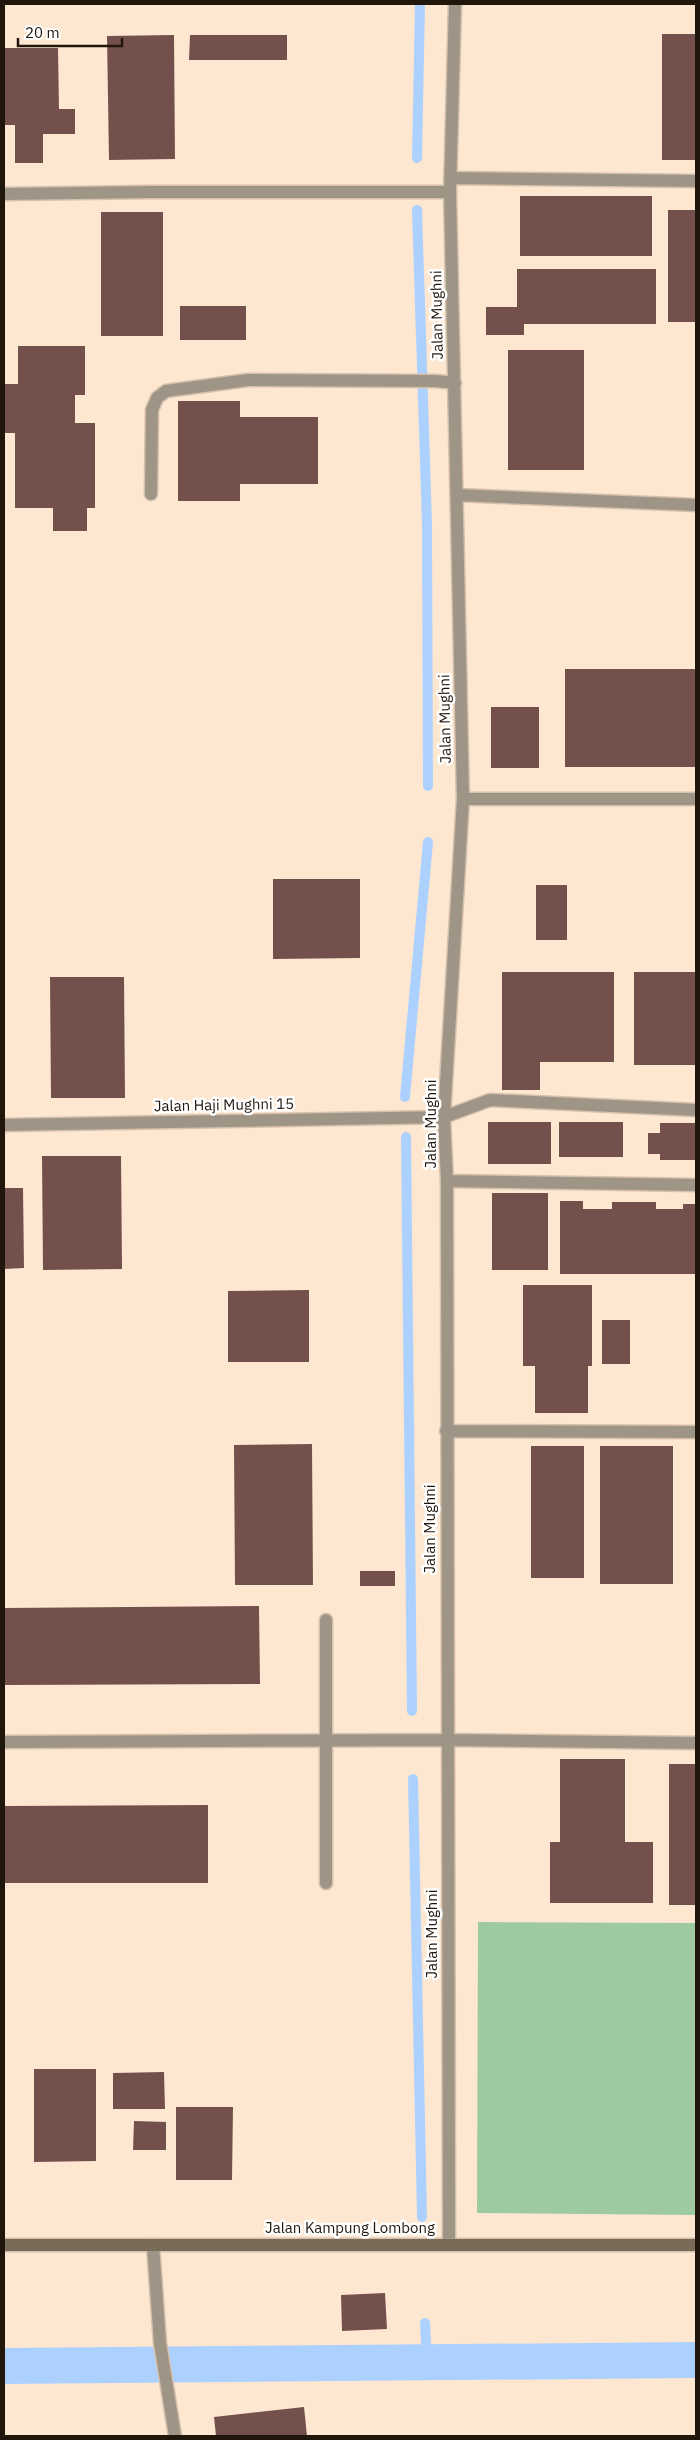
<svg xmlns="http://www.w3.org/2000/svg" width="700" height="2440" font-family="'IBM Plex Sans',sans-serif">
<style>
.forest{fill:#9dcaa0}
.lines{fill:none;stroke-linecap:round;stroke-linejoin:round}
.stream{stroke:#add1ff;stroke-width:10}
.canal{stroke:#add1ff;stroke-width:36}
.building{fill:#74504c}
.lane-casing{stroke:#d6c1ad;stroke-width:15}
.street-casing{stroke:#d6c1ad;stroke-width:15}
.secondary-casing{stroke:#d6c1ad;stroke-width:15}
.lane{stroke:#9e9587;stroke-width:12}
.street{stroke:#9e9587;stroke-width:12}
.secondary{stroke:#786c58;stroke-width:12}
.labels{text-anchor:middle;stroke-width:5;stroke-linejoin:round;paint-order:stroke}
.street-label{font-size:15px;fill:#21160c;stroke:#fff}
</style>
<rect width="100%" height="100%" fill="#fee7d0"/>
<path class="forest" d="M478 1922 696 1923V2215L477 2213Z"/>
<g class="lines">
<path class="stream" d="M417 158 420 4
M417 210 427 525 428 786
M405 1097 428 842
M406 1137 412 1711
M413 1779 422 2217
M425 2323 427 2361"/>
<path class="canal" d="M4 2366 696 2360"/>
</g>
<path class="building" d="M662 34H696V160H662Z
M174 35 175 159 109 160 107 36Z
M190 35H287V60H189Z
M4 48H58L59 109H75V134H43V163H15V125H4Z
M520 196H652V256H520Z
M668 210H696V322H668Z
M101 212H163V336H101Z
M517 269H656V324H524V335H486V307H517Z
M180 306H246V340H180Z
M18 346H85V395H75V423H95V508H87V531H53V508H15V433H4V384H18Z
M508 350H584V470H508Z
M178 401H240V417H318V484H240V501H178Z
M565 669H696V767H565Z
M491 707H539V768H491Z
M273 879H360V958L273 959Z
M536 885H567V940H536Z
M502 972H614V1062H540V1090H502Z
M634 972H695V1065H634Z
M50 977H124L125 1098H51Z
M488 1122H551V1164H488Z
M559 1122H623V1157H559Z
M660 1123H696V1160H660V1154H648V1133H660Z
M42 1156H121L122 1269 43 1270Z
M4 1188H23L24 1268 4 1269Z
M492 1193H548V1270H492Z
M560 1201H583V1209H612V1202H656V1209H683V1204H696V1274H560Z
M523 1285H592V1366H588V1413H535V1366H523Z
M309 1290V1362H228V1291Z
M602 1320H630V1364H602Z
M312 1444 313 1585H235L234 1445Z
M531 1446H584V1578H531Z
M600 1446H673V1584H600Z
M360 1571H395V1586H360Z
M259 1606 260 1684 4 1685V1608Z
M560 1759H625V1842H653V1903H550V1842H560Z
M669 1764H696V1905H669Z
M208 1805V1883H4V1806Z
M34 2069H96V2161L34 2162Z
M164 2072 165 2109H113V2073Z
M176 2107H233L232 2180H176Z
M134 2121 166 2122V2150H133Z
M385 2293 387 2329 342 2331 341 2295Z
M304 2407 307 2436H216L214 2417Z"/>
<g class="lines">
<defs>
<path id="lane" d="M153 2245 160 2343 175 2436"/>
<path id="street" d="M450 178 696 181
M4 194 148 192H450
M151 494 152 410 157 398 166 391 248 380 436 381 455 383
M457 495 696 505
M463 799H696
M4 1125 444 1117 490 1100 696 1110
M447 1181 696 1185
M446 1431 696 1432
M326 1620V1883
M4 1742 448 1740 696 1743
M449 2244 447 1181 444 1117 463 799 450 192 455 4"/>
<path id="secondary" d="M4 2245H696"/>
</defs>
<use href="#lane" class="lane-casing"/>
<use href="#street" class="street-casing"/>
<use href="#secondary" class="secondary-casing"/>
<use href="#lane" class="lane"/>
<use href="#street" class="street"/>
<use href="#secondary" class="secondary"/>
</g>
<g class="labels">
<g class="street-label">
<text transform="translate(437 315) rotate(-91)" y="5">Jalan Mughni</text>
<text transform="translate(445 719) rotate(-91)" y="5">Jalan Mughni</text>
<text transform="translate(224 1105) rotate(-1)" y="5">Jalan Haji Mughni 15</text>
<text transform="translate(431 1124) rotate(-90)" y="5">Jalan Mughni</text>
<text transform="translate(430 1529) rotate(-90)" y="5">Jalan Mughni</text>
<text transform="translate(432 1934) rotate(-90)" y="5">Jalan Mughni</text>
<text x="350" y="2233">Jalan Kampung Lombong</text>
</g>
</g>
<rect width="700" height="2440" fill="none" stroke="#21160c" stroke-width="10"/>
<path d="M18 38v8h104v-8" fill="none" stroke="#21160c" stroke-width="2.5"/>
<text x="25" y="38" font-size="15" fill="#21160c" stroke="#ffffff" stroke-width="4" paint-order="stroke">20 m</text>
</svg>
